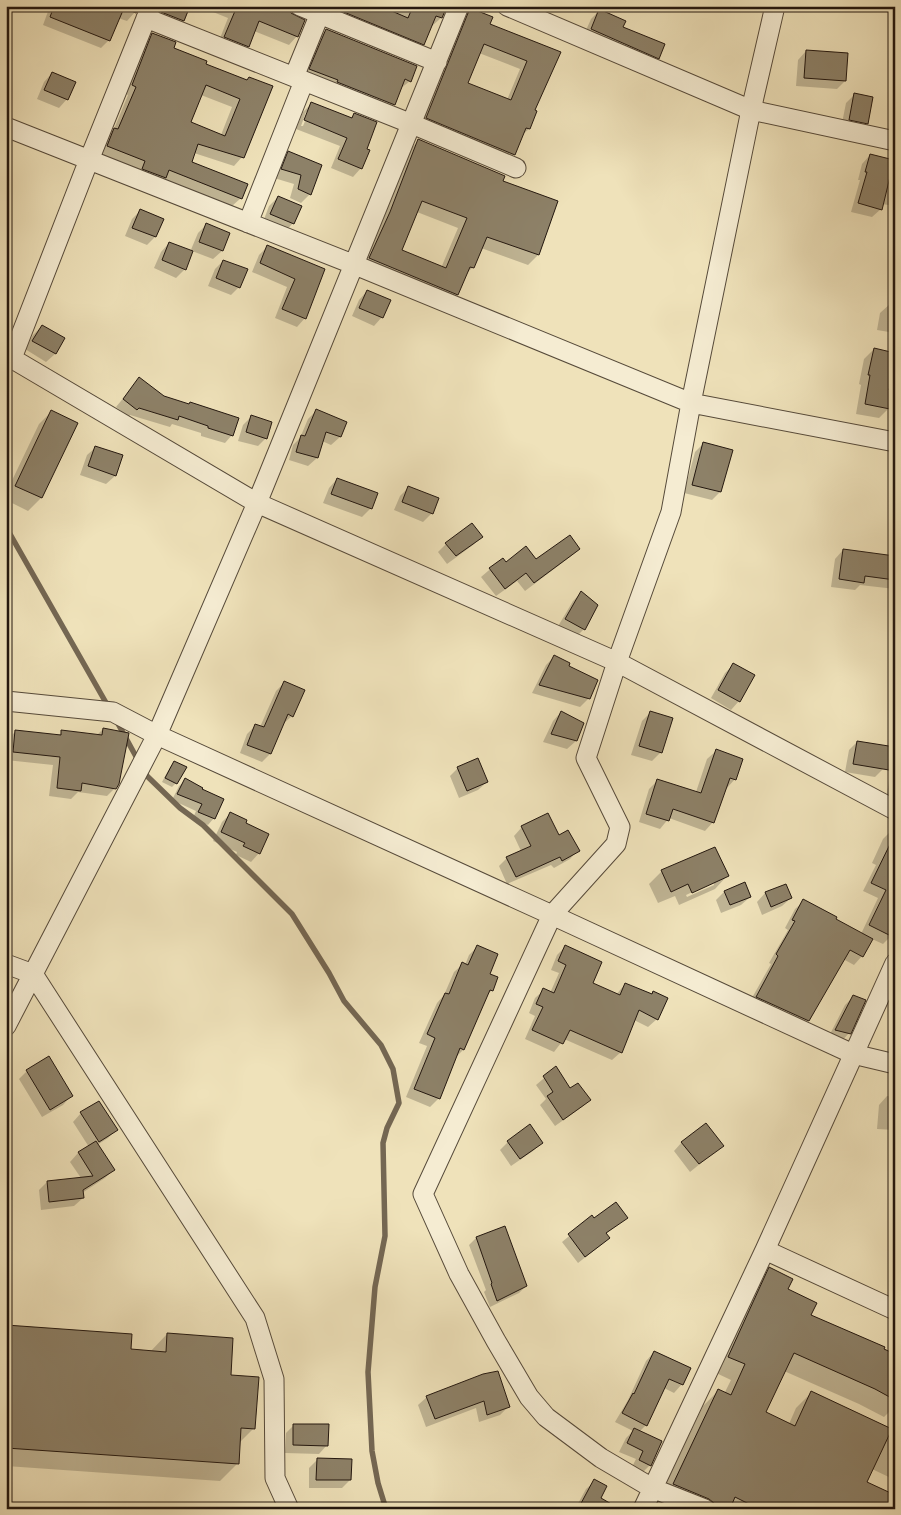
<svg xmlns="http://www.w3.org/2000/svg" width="901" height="1515" font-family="'Gentium Book Plus',serif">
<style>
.shadow{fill:#0003;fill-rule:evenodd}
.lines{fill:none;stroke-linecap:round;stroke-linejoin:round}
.stream{stroke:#746753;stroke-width:5.5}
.building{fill:#8d8168;stroke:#23170f;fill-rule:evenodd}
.minor-casing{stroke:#564a3a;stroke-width:21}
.minor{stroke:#f5ecd2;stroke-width:19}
</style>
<rect width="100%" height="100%" fill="#efe2ba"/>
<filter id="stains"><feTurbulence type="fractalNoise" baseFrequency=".004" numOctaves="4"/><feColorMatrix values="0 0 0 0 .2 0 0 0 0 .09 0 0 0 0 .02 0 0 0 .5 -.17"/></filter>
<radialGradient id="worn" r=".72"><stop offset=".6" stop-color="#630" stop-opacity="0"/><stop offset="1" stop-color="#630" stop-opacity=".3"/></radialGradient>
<path class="shadow" d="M50 6H137L135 12 127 21 118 18 109 40 101 48 43 25Z
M157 6H190L185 20 176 29 153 20Z
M198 6H288L297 36 289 45 254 31 248 46 239 55 217 46 228 18Z
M322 6H446L441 18 432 26H431L423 44 415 53Z
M470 10 488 25 559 52 533 111 529 129 521 136 514 154 506 162 418 126 462 18ZM479 53 520 69 507 100 467 84Z
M599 11 622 28 658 58 650 66 583 37 591 19Z
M326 30 410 81 400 89 394 104 386 113 302 77 318 39Z
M153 34 172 49 204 64 246 81 242 157 234 166 194 153 191 162 241 198 232 206 99 154 106 137 114 129 128 95 124 93 144 43ZM201 95 232 107 221 135 189 123Z
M806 51 845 81 837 89 796 86 798 60Z
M52 73 67 99 59 108 37 99 44 82Z
M855 94 867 123 858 131 841 128 846 103Z
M312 103 350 119 354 114 361 168 353 177 331 168 340 146 296 129 303 112ZM306 112H309L303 126H301Z
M419 140 501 182 556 202 538 255 528 265 481 248 473 267 465 275 457 295 448 304 360 268 409 150ZM417 212 458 228 441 268 400 251Z
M289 152 321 166 310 194 301 203 290 198 294 184 274 178 280 161Z
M870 155 890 171H895V206L882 204 881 209 872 217 851 212 860 180H858L862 164Z
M6 169 12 173 6 181Z
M278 197 293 223 285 232 263 222 269 206Z
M140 211 155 237 147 245 125 236 132 219Z
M206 225 228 234 222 251 213 259 192 251 185 269 176 278 154 268 161 252 169 243 190 252 198 233Z
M267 247 323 270 305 318 297 327 275 318 287 287 252 272 259 255Z
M223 261 239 287 231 295 208 286 215 269Z
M367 291 382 317 374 326 352 316 359 300Z
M890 304H895V333L877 330 880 313Z
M42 326 63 339 55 354 46 362 25 349 33 335Z
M874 349 895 354V381L889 408 879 418 856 414 861 385 859 384 864 359Z
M139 379 163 398 232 435 225 443 201 436V433L172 424 170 427 130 415 129 417 116 407Z
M6 400 12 408 6 413Z
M316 411 345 422 340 437 331 445 322 441 317 458 308 466 289 460 293 445 300 438 308 419Z
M51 412 76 423 41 498 28 511 6 500V493L39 424Z
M251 417 266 438 258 446 238 441 243 425Z
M703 444 731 451 720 492 712 500 684 493 695 452Z
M96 447 121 456 115 476 106 484 80 475 87 455Z
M337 479 376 494 370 509 362 517 323 503 329 488Z
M408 488 437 499 432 513 423 522 394 510 400 496Z
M481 537 473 545 447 564 438 552 446 544Z
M579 549 570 557 525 591 517 581 496 596 481 577 502 559 506 564 536 561Z
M843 550 895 557V589L860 585 855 590 831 587 835 559Z
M581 593 584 629 575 638 557 628 573 601Z
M554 657 567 666 589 698 580 707 532 693 546 665Z
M734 664 739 701 731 710 711 698 725 673Z
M284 683 292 716 283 724 270 754 262 762 240 753 247 734 256 725 260 727 276 691Z
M561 712 583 724 576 741 567 749 543 742 553 721Z
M650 713 671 719 660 753 652 761 631 755 642 721Z
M103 729 115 788 107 796 78 792 71 799 49 796 53 765 6 760 7 740 16 731 58 736 62 732 97 735Z
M857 742 883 769 875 777 845 772 849 750Z
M716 751 735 779 727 788 725 787 713 822 705 831 669 818 660 829 639 822 649 789 658 780 696 792 707 759Z
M174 763 176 783 172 787 162 782 170 767Z
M458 768 487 782 478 790 459 798 450 776Z
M895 775V803L886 801 889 781Z
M186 780 214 818 208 825 193 818 196 811 172 800 179 786Z
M230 814 244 824 259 853 251 862 236 855 237 852 213 841 222 822Z
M522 827 558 837 578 850 570 859 554 868 551 865 507 884 499 866 507 858 521 851 514 836Z
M891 831 895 833V913L891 936 883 944 872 939 862 956 854 965 843 959 808 1021 800 1029 748 1005 771 964 769 963 788 930 785 928 795 909 804 901 861 934 878 898 863 891 876 865 872 863 883 839Z
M662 871 727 876 715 889 679 905 675 896 658 903 649 884ZM714 882V885L687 897 686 895Z
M744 883 750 897 741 905 721 913 716 900 724 892Z
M785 885 791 898 782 906 762 915 757 902 765 893Z
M477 947 489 974 492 990 487 995 463 1050 454 1059 439 1098 430 1107 406 1097 427 1046 419 1043 437 1003 444 995 454 972 463 964 465 965 469 955Z
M565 947 591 984 616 995 625 984 651 995 653 992 657 1019 648 1027 634 1020 621 1052 612 1060 564 1039 554 1052 525 1039 535 1016 529 1013 535 998 544 990 550 993 559 973 551 970 557 955Z
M6 984 10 986 6 995Z
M854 996 849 1033 841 1042 828 1038 845 1005Z
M556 1068 570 1090 589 1100 582 1107 555 1126 540 1105 546 1099 536 1085Z
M27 1071 71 1096 63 1105 42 1117 19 1079Z
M887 1096 895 1097V1130L877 1129 879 1105Z
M81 1113 116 1130 108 1138 97 1145 113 1170 105 1178 82 1193 83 1198 74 1206 41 1210 39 1190 47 1182 81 1178 70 1162 78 1153 89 1147 73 1122Z
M508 1142 541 1143 533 1151 511 1166 500 1150Z
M682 1142 722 1146 690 1172 674 1151Z
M6 1174H8L11 1211 6 1215Z
M592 1217 594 1219 626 1217 606 1234 609 1238 601 1245 578 1263 562 1242Z
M504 1228 526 1286 519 1293 490 1307 484 1292 486 1290 469 1245 476 1238Z
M770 1269 809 1316 895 1356V1406L884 1417 859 1404 784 1371 764 1412 789 1424 796 1408 812 1392 895 1431V1480L872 1469 865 1483 895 1509H682L658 1500 703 1406 718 1391 724 1394 731 1380 714 1372 754 1284Z
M6 1327 130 1350 150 1352 167 1334 229 1376 254 1428 239 1443 237 1464 220 1481 6 1466Z
M654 1352 682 1384 674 1393 664 1388 646 1425 639 1432 661 1442 650 1465 641 1474 631 1469 636 1459 619 1452 626 1438 633 1431 615 1422 628 1400 646 1361Z
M484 1376 509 1406 500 1415 479 1422 476 1408 426 1427 418 1405 427 1397Z
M294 1425 327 1445 319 1454 285 1453 286 1433Z
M317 1460 350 1480 342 1488H309V1468Z
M595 1481 599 1499 617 1509H575L586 1489Z"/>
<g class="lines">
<path class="stream" d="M6 527 109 708
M116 720 139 762
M144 770 147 776 180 808 203 825 292 914 329 973 344 1001 381 1045 393 1069 399 1103 387 1128 383 1143 385 1236 375 1287 368 1372 372 1451 378 1483 386 1509"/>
</g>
<path class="building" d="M54 6H139L136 13 124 8 110 41 50 17Z
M162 6H190L184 21 161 12Z
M224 6H289L291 13 305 20 298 37 259 21 249 47 224 37 235 11Z
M334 6H380L408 18 413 6H447L442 18 436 16 424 45 334 8Z
M470 8 493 17 490 24 561 52 535 110 537 111 530 129 526 128 515 155 426 118ZM484 44 527 61 511 100 468 83Z
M599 9 626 21 623 27 665 44 659 59 591 29Z
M326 29 417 66 411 82 405 79 395 105 337 82 338 80 309 69Z
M152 33 176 42 174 48 207 61 206 64 247 80 249 77 273 86 244 158 198 144 192 162 248 184 242 199 169 170 166 178 142 169 145 161 107 146 114 128 118 129 136 87 132 85ZM206 85 240 99 225 136 191 122Z
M806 50 848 53 846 81 804 78Z
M52 72 76 82 68 100 44 90Z
M854 93 873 97 868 124 849 120Z
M311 102 352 118 354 113 377 122 367 149 370 150 362 169 338 159 347 138 304 120Z
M418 139 505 176 503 181 558 201 539 255 487 237 474 268 470 267 458 295 369 258 390 212ZM422 201 467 218 446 268 402 250Z
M288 151 322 165 311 195 298 189 301 175 281 169Z
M870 154 894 160 882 210 858 203 867 172H865Z
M278 196 302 206 294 224 270 214Z
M140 209 164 219 156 237 132 228Z
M206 223 230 233 223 251 199 242Z
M169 242 193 251 186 270 162 260Z
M267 245 325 269 306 319 282 309 295 279 260 263Z
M223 260 248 269 240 288 216 278Z
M367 290 391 300 383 318 359 308Z
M42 325 65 338 56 354 32 341Z
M874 348 895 353V366L889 390 893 391 890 409 865 404 870 375H868Z
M139 377 164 396 189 404 190 402 239 418 233 436 208 428V426L179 416 178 420 139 408 137 410 123 399Z
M316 409 347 422 341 437 326 432 318 458 296 452 301 435 305 436Z
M51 410 78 423 42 498 15 486Z
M251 415 272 422 267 439 246 432Z
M703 442 733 450 721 492 692 485Z
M95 446 123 455 116 476 88 466Z
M337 478 378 493 372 509 331 494Z
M408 486 439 498 433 514 402 502Z
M472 523 483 537 456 556 445 543Z
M570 535 580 549 534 583 526 573 505 589 489 568 503 558 506 562 526 546 536 559Z
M843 549 895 556V580L865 576 864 583 839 579Z
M581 591 598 605 585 630 565 619Z
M554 655 570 663 569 666 598 680 590 699 539 685Z
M733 663 755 675 740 702 718 690Z
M284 681 305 690 293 717 288 714 271 754 247 745 255 724 264 727Z
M561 711 584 723 577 741 551 734Z
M650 711 673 718 662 753 639 746Z
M103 728 129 733 119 784 116 789 82 783 81 791 57 788 60 757 13 752 15 730 61 735V730L102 735Z
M857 741 895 747V771L853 764Z
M716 749 743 759 736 780 730 778 714 823 673 809 669 821 646 814 657 779 701 793Z
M478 758 488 782 467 791 457 767Z
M174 761 187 767 177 784 165 778Z
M185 778 203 788 202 789 224 799 215 819 198 812 202 804 177 794Z
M230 812 247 820 246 823 269 834 260 854 243 846 245 843 221 832Z
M548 813 559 835 568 830 580 851 562 861 560 857 516 877 506 857 531 846 521 826Z
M895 834V938L869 925 886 890 871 883Z
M715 847 729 876 692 893 688 884 671 892 661 870Z
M745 882 751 897 730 905 724 891Z
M786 884 792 898 771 907 765 892Z
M803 899 837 917 836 919 873 939 863 957 850 950 809 1021 756 997 778 956 776 954 795 921 792 920Z
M477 945 498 954 490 974 498 977 493 991 490 990 464 1050 460 1048 440 1099 414 1089 435 1038 427 1034 445 993 449 994 462 962 468 965Z
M565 945 602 962 593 983 620 995 625 983 652 994 653 991 668 998 658 1020 639 1010 622 1053 570 1030 563 1044 532 1030 543 1007 536 1004 543 988 554 993 566 965 558 961Z
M853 995 866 1000 851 1034 835 1030Z
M49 1056 73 1096 50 1110 26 1070Z
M556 1066 570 1088 578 1083 591 1100 563 1120 547 1096 553 1092 543 1076Z
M99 1101 118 1130 99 1142 80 1112Z
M706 1123 724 1146 699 1164 681 1142Z
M530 1124 543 1143 520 1159 507 1141Z
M96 1141 115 1170 83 1190 84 1198 49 1202 47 1181 93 1176 78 1152Z
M616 1202 628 1218 606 1233 610 1238 585 1257 568 1234 592 1215 594 1218Z
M505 1226 527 1286 497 1301 491 1284 492 1283 476 1237Z
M769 1267 793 1279 788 1289 817 1303 811 1315 885 1347 884 1349 895 1354V1400L875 1389 794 1353 766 1412 795 1426 811 1391 892 1429 867 1482 895 1495V1509H759L735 1497 730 1509H724L715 1504 709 1499 673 1484 718 1389 731 1395 745 1364 728 1357Z
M6 1325 132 1334 131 1349 166 1352 167 1333 233 1338 231 1375 259 1377 255 1429 241 1428 239 1464 6 1448Z
M654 1351 691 1368 683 1385 669 1379 647 1426 622 1413 633 1393 634 1394Z
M498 1371 510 1407 487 1415 484 1401 435 1419 426 1396 483 1374Z
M293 1424H329L328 1446 293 1445Z
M634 1428 662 1441 651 1466 639 1460 643 1451 627 1443Z
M317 1458 352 1459 351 1480H316Z
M594 1479 607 1486 601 1498 620 1509H578Z"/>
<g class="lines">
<defs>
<path id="minor" d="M300 6 437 62
M507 6 751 110 895 141
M146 18 412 124 516 168
M294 77 323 6
M6 127 355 265 691 403 895 442
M248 223 304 81
M6 355 257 503 617 662 895 810
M12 358 85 170 151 6
M6 701 113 712 157 735 552 915 853 1054 895 1064
M6 964 33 974 255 1318 274 1379 275 1478 289 1509
M6 1026 157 735 257 503 459 6
M765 1250 895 1310
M643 1509 765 1250 895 963
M705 1509 652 1488 601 1458 546 1417 529 1397 496 1341 459 1274 423 1194 552 915 616 844 620 827 586 758 617 662 671 512 691 403 751 110 775 6"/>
</defs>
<use href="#minor" class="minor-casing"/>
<use href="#minor" class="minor"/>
</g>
<rect width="901" height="1515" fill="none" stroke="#efe2ba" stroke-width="25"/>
<rect x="8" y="8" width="886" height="1500" fill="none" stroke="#23170f" stroke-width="2.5"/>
<rect x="12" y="12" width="876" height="1490" fill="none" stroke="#23170f"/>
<rect width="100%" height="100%" filter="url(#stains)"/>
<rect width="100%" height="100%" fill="url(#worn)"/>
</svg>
